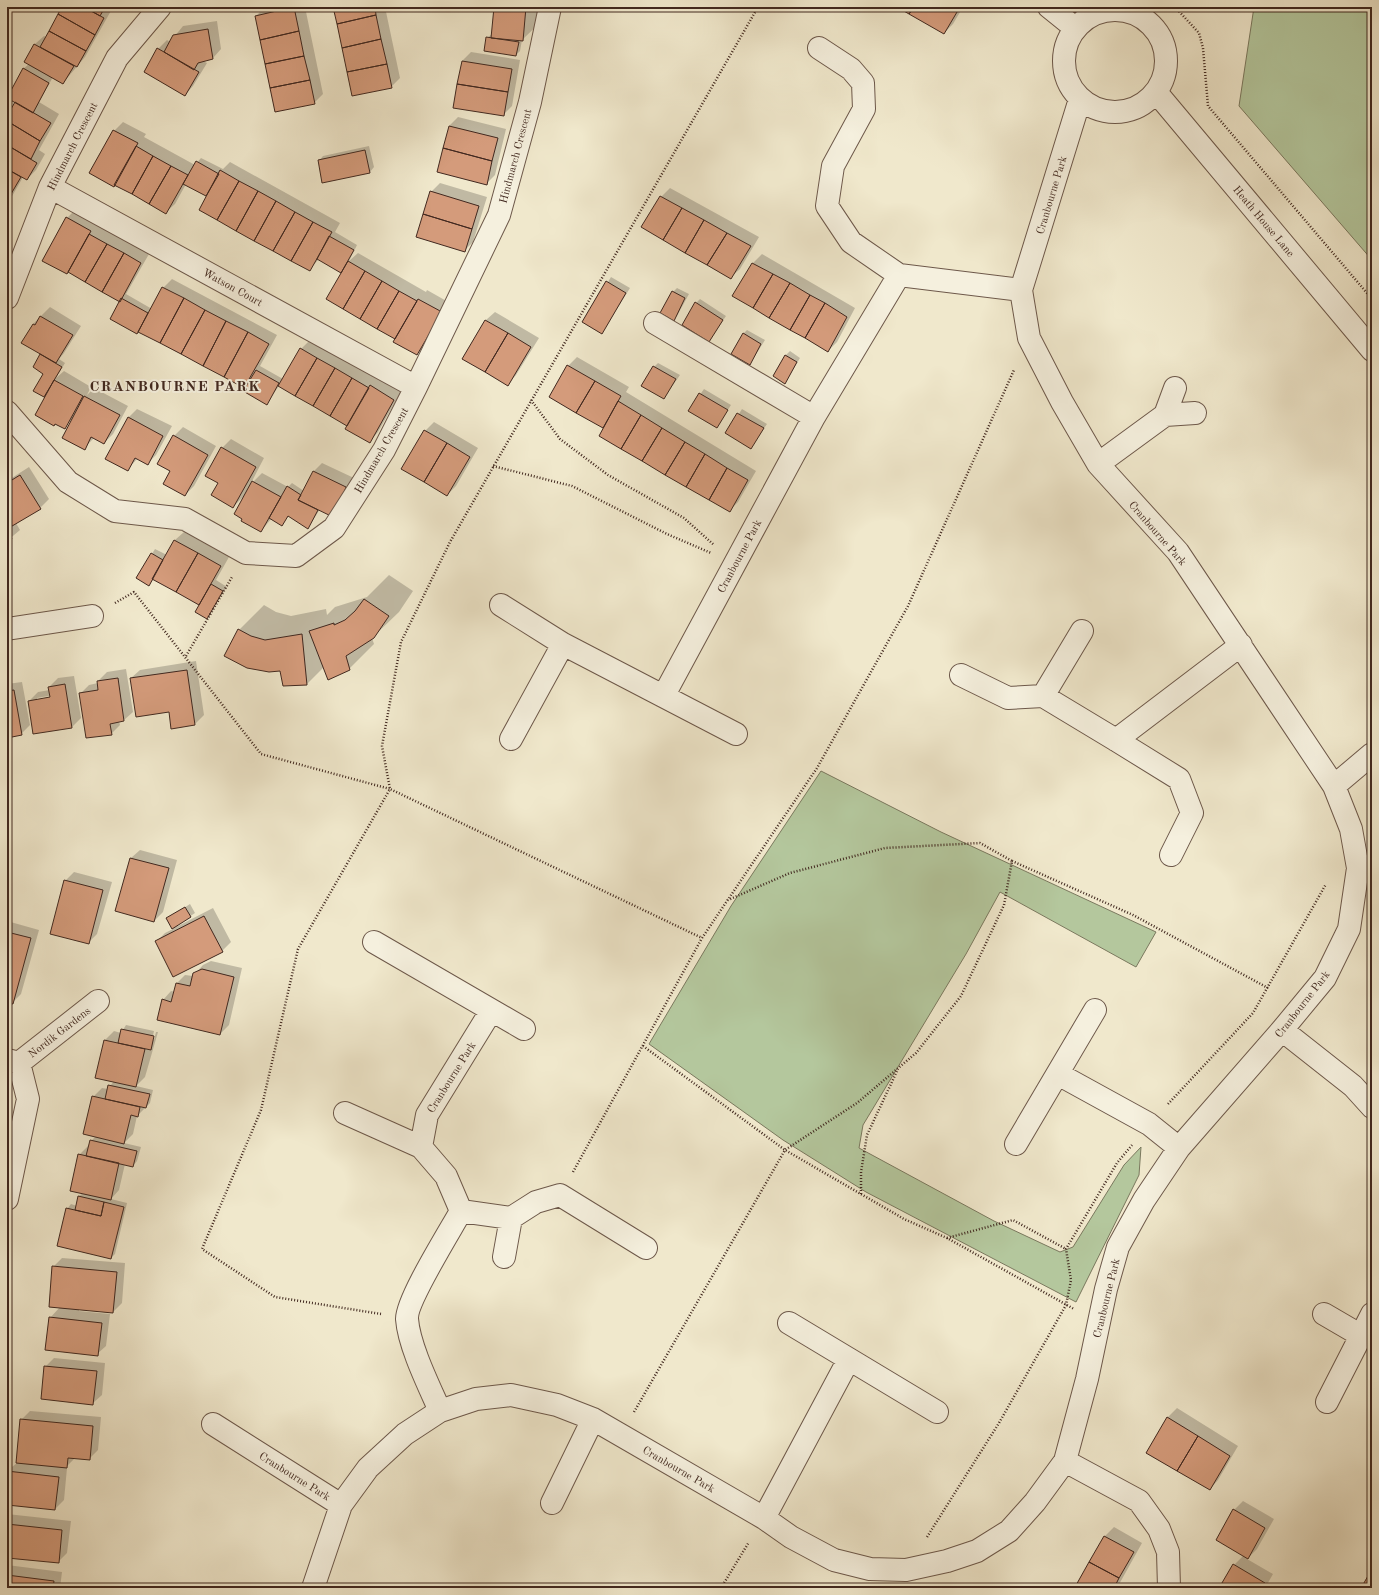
<svg xmlns="http://www.w3.org/2000/svg" width="1379" height="1595" font-family="'Old Standard TT',serif">
<style>
.green{fill:#b4c79d;stroke:#7a785e}
.shadow{fill:#0003;fill-rule:evenodd}
.building{fill:#d49b7b;stroke:#41281f}
.lines{fill:none;stroke-linecap:round;stroke-linejoin:round}
.minor-casing{stroke:#6d584a;stroke-width:24}
.path{stroke:#41281f;stroke-width:2.5;stroke-dasharray:1 2;stroke-linecap:butt}
.minor{stroke:#f5f0de;stroke-width:22}
.labels{text-anchor:middle;stroke-width:4;stroke-linejoin:round;paint-order:stroke}
.street-label{font-size:11px;fill:#41281f;stroke:#f5f0de}
.district-label{font-size:15px;font-weight:bold;letter-spacing:1px;fill:#41281f;stroke:#f5f0de}
</style>
<rect width="100%" height="100%" fill="#f0e8cc"/>
<filter id="stains"><feTurbulence type="fractalNoise" baseFrequency=".005" numOctaves="4"/><feColorMatrix values="0 0 0 0 .2 0 0 0 0 .09 0 0 0 0 .02 0 0 0 .5 -.17"/></filter>
<radialGradient id="worn" r=".72"><stop offset=".6" stop-color="#630" stop-opacity="0"/><stop offset="1" stop-color="#630" stop-opacity=".3"/></radialGradient>
<path class="green" d="M1254 7H1372V260L1239 106Z
M821 771 941 832 1156 932 1136 967 1000 892 966 954 863 1125 859 1148 994 1221 1060 1252 1073 1247 1124 1165 1141 1147 1139 1175 1076 1302 866 1192 783 1140 649 1044 731 906Z"/>
<path class="shadow" d="M63 7H108L112 9 85 57 63 83 53 77 39 102 59 114 39 150 45 154 36 170 27 179 23 177 7 205V118L16 102 23 69 29 64 25 62 35 44 44 36 46 37Z
M265 7H305L323 94 314 103 256 16Z
M334 7H385L400 78 391 87Z
M495 7H548V15L522 40 520 51 516 55 487 38 492 34Z
M899 7H963L953 24 944 33Z
M217 21 221 49 213 58 203 61 207 63 193 86 185 95 158 49 167 40 170 42 183 26Z
M471 52 520 60 512 106 503 115 462 61Z
M458 117 506 129 495 175 486 184 449 126Z
M123 122 146 134 144 137 195 165 201 158 223 169 230 162 340 223 335 232 357 245 349 261 358 253 426 292 427 290 450 303 426 345 417 354 343 272 319 259 309 270 209 191 206 195 186 184 175 204 166 212 114 131Z
M369 146 374 167 370 172 319 161 323 156Z
M440 183 487 197 473 242 464 251 431 192Z
M670 188 759 237 740 269 731 277 661 197Z
M76 209 149 254 126 294 152 309 163 288 172 279 277 335 260 366 283 379 301 349 310 340 378 379 379 377 402 390 378 432 370 441 348 426 279 386 267 403 246 388 139 331 67 218Z
M762 254 855 308 837 342 828 351 734 296 753 263Z
M611 277 630 288 602 333 583 322Z
M677 288 689 294 677 316 673 320V292Z
M700 299 726 316 709 341 696 303Z
M50 307 81 326 64 353 59 359 65 363 56 378 64 371 91 387 87 395 94 388 128 406 113 434 104 443 94 438 84 448 72 419 64 427 48 392 44 396V373L34 367 42 354 22 343 33 324Z
M495 312 539 338 516 375 508 384 463 358 486 320Z
M747 330 765 340 750 364 743 334Z
M790 351 800 358 785 383 786 355Z
M577 357 629 387 626 392 756 471 738 502 729 511 604 428 550 397 568 366Z
M658 363 680 375 664 398 654 367Z
M704 389 731 405 717 427 689 410Z
M137 409 172 426 156 455 147 464 138 458 128 469 129 417Z
M742 409 767 424 751 447 727 433Z
M434 422 478 448 456 486 447 495 425 431Z
M183 427 216 446 194 486 185 495 174 436Z
M231 439 264 458 250 485 262 473 288 487 292 483 304 491 313 472 322 463 354 478 351 487 320 509 308 528 289 516 282 524 272 518 261 531 245 495 233 507 219 483 206 476 222 448Z
M29 467 49 499 40 508 16 523 20 530 7 541V481Z
M184 532 229 557 216 580 227 587 207 617 200 605 154 579 149 584 137 578 155 549 167 555 175 540Z
M389 575 413 591 399 612 372 638 374 644 349 669 324 667 307 684 281 670 239 630 264 605 276 612 291 616 326 609 327 615 335 607 367 597Z
M196 661 204 715 195 724 170 711 131 678 140 670Z
M126 669 133 712 124 720 119 721 120 725 111 734 80 694 89 685 98 683V681L107 672Z
M74 676 81 718 72 727 34 733 29 701 38 692 50 690 49 687 58 678ZM54 695 55 697 37 700V698Z
M22 682 30 725 21 734 7 737V684Z
M140 850 177 860 163 912 154 921 131 858Z
M74 872 112 882 97 934 88 943 65 881Z
M190 904 195 913 177 925 178 926 213 908 231 942 222 951 156 942 165 933 173 929 167 919Z
M7 921 39 930 21 994 12 1003 7 1002Z
M211 961 242 968 229 1025 220 1034 163 1000 171 991 175 992 177 983 185 975 193 976 203 965Z
M126 1025 154 1031 152 1040H154L156 1032H158L145 1077 136 1086 153 1090 150 1103 137 1116 133 1134 124 1143 141 1147 137 1161 133 1166 125 1164 119 1190 111 1199 127 1203 115 1254 111 1258 67 1209 71 1204 77 1206 79 1196 83 1193 79 1155 88 1146H90L91 1141 96 1136 93 1097 102 1088 108 1089 114 1081 97 1077 105 1040 114 1031 121 1033Z
M62 1258 125 1263 122 1303 113 1312 79 1309V1311L110 1314 106 1346 97 1354 50 1318 60 1307 53 1267Z
M54 1358 105 1363 102 1395 93 1403 45 1367Z
M1177 1408 1238 1446 1218 1480 1210 1489 1147 1453 1168 1417Z
M30 1411 101 1417 98 1450 89 1459 76 1457 65 1468H67L64 1500 55 1509 7 1504V1471L17 1463 21 1420Z
M1243 1501 1274 1519 1257 1549 1247 1559 1273 1574 1265 1588H1220L1234 1565 1244 1555 1234 1510Z
M7 1514 71 1521 67 1553 58 1562 7 1557Z
M1114 1527 1142 1543 1117 1588H1079L1076 1586 1105 1536Z
M7 1565 62 1572 60 1588H7Z"/>
<path class="building" d="M62 7H84L104 18 95 35 58 14Z
M84 7H105L100 16Z
M294 7 299 31 260 40 255 16Z
M333 7H375L376 15 337 24Z
M494 7H526L523 41 491 38Z
M897 7H914L909 14Z
M914 7H960L944 34 909 14Z
M58 14 95 35 86 51 49 31Z
M376 15 381 39 342 48 337 24Z
M208 29 213 59 198 63 194 70 164 52 173 35Z
M49 31 86 51 77 67 40 47Z
M299 31 304 56 265 64 260 40Z
M486 37 519 42 516 56 484 51Z
M381 39 387 64 347 72 342 48Z
M34 44 74 66 63 84 24 62Z
M157 48 199 72 185 96 144 72Z
M304 56 310 80 270 88 265 64Z
M462 61 512 69 508 92 457 84Z
M387 64 392 88 352 96 347 72Z
M23 68 49 83 33 113 7 98Z
M310 80 315 104 275 112 270 88Z
M457 84 508 92 504 116 453 108Z
M15 102 51 123 40 141 7 121V116Z
M7 121 40 141 31 159 7 145Z
M449 126 498 138 492 161 443 148Z
M113 130 138 143 114 187 89 173Z
M7 145 37 163 27 180 7 169Z
M136 146 153 156 132 194 114 185Z
M443 148 492 161 487 185 437 172Z
M365 150 370 173 322 183 318 160Z
M153 156 171 166 149 204 132 194Z
M196 161 219 174 206 196 183 184Z
M171 166 188 175 166 214 149 204Z
M7 169 21 177 11 194 7 192Z
M220 170 239 181 217 220 199 210Z
M239 181 258 191 236 231 217 220Z
M258 191 276 201 254 241 236 231Z
M430 191 479 206 472 229 423 214Z
M660 196 682 208 663 240 641 227Z
M276 201 295 212 273 251 254 241Z
M682 208 704 220 685 253 663 240Z
M295 212 313 222 291 261 273 251Z
M423 214 472 229 465 252 416 237Z
M66 217 91 231 67 274 42 261Z
M704 220 727 233 707 265 685 253Z
M313 222 332 232 310 271 291 261Z
M727 233 751 246 731 279 707 265Z
M89 234 107 244 85 282 68 272Z
M329 236 354 250 341 273 317 259Z
M107 244 124 253 102 292 85 282Z
M124 253 141 263 120 302 102 292Z
M348 261 365 271 343 309 326 299Z
M752 263 773 274 753 308 732 296Z
M365 271 382 281 360 319 343 309Z
M773 274 790 283 769 318 753 308Z
M382 281 399 291 377 329 360 319Z
M606 281 626 293 602 334 582 322Z
M790 283 810 295 790 330 769 318Z
M162 287 184 298 160 343 138 332Z
M399 291 417 301 395 339 377 329Z
M672 291 685 298 674 321 660 313Z
M810 295 825 303 805 338 790 330Z
M121 298 148 313 137 334 110 319Z
M184 298 205 310 181 354 160 343Z
M418 299 442 312 417 355 393 342Z
M695 302 723 320 709 342 682 325Z
M825 303 847 317 828 352 805 338Z
M205 310 226 321 203 366 181 354Z
M40 316 73 335 56 363 21 343 33 324 35 325Z
M485 320 508 333 485 372 462 359Z
M226 321 248 332 224 377 203 366Z
M248 332 269 344 244 388 224 377Z
M508 333 531 347 508 386 485 372Z
M743 333 761 344 750 365 731 354Z
M300 348 317 358 295 396 278 386Z
M40 354 62 367 44 397 33 391 43 374 33 367Z
M785 355 797 362 785 384 773 376Z
M317 358 335 368 313 406 295 396Z
M567 365 595 381 576 413 549 397Z
M653 366 676 379 664 399 641 386Z
M335 368 352 378 330 416 313 406Z
M256 370 279 383 267 405 243 391Z
M352 378 369 388 347 426 330 416Z
M54 380 83 396 65 429 55 424 54 426 35 415Z
M595 381 621 396 603 428 576 413Z
M370 385 394 400 370 443 345 429Z
M699 393 728 410 717 428 688 411Z
M84 396 120 415 104 444 91 437 85 450 62 438Z
M618 401 641 415 621 449 599 436Z
M737 413 764 428 751 449 725 433Z
M641 415 662 428 642 461 621 449Z
M128 417 163 436 148 465 135 458 128 471 105 459Z
M662 428 685 442 665 475 642 461Z
M424 430 447 443 424 482 401 469Z
M173 435 208 455 185 496 163 484 170 471 157 464Z
M685 442 705 454 686 487 665 475Z
M447 443 470 457 447 496 424 482Z
M221 447 256 467 233 508 211 495 218 483 205 476Z
M705 454 727 468 709 500 686 487Z
M727 468 748 480 730 512 709 500Z
M313 471 346 487 335 518 298 500Z
M20 475 41 509 7 529V483Z
M252 481 281 497 261 532 241 521 242 519 234 514Z
M287 486 301 495 298 500 318 510 308 529 288 516 282 526 269 518Z
M7 531 12 539 7 542Z
M174 540 198 553 176 592 152 579Z
M151 553 163 560 149 586 136 578Z
M198 553 221 566 199 605 176 592Z
M211 584 223 591 207 619 195 612Z
M364 599 389 616 374 638 346 656 350 670 328 680 309 631 334 623V625L345 620 355 611Z
M238 629 251 636 265 640 302 634 307 685 283 686 280 671 269 672 247 668 224 656Z
M187 670 195 725 171 729 169 712 136 717 130 678Z
M118 678 124 721 110 724 112 735 86 738 79 693 98 690 97 681Z
M65 684 72 728 33 734 28 701 50 697 48 687Z
M14 690 22 735 7 738V691Z
M130 858 169 868 154 922 115 911Z
M64 880 103 890 89 944 50 934Z
M185 907 191 917 172 929 166 918Z
M204 916 223 952 173 977 155 941Z
M7 932 31 938 13 1004 7 1003Z
M202 969 234 977 220 1035 157 1020 162 999 171 1002 176 983 190 986 193 973Z
M121 1029 154 1036 151 1050 118 1043Z
M104 1040 145 1049 136 1087 95 1078Z
M108 1085 150 1094 146 1108 105 1099Z
M92 1096 140 1107 138 1117 131 1115 124 1144 83 1134Z
M90 1140 137 1151 133 1167 86 1156Z
M78 1154 119 1163 111 1200 70 1191Z
M78 1196 104 1202 101 1216 75 1210Z
M104 1202 124 1207 111 1259 57 1246 66 1208 101 1216Z
M52 1266 117 1272 113 1313 49 1307Z
M49 1317 102 1323 98 1356 45 1350Z
M44 1366 97 1371 93 1405 41 1399Z
M1167 1417 1198 1436 1177 1471 1146 1453Z
M20 1419 93 1426 90 1460 68 1458 67 1468 16 1463Z
M1198 1436 1230 1456 1210 1490 1177 1471Z
M7 1471 59 1477 55 1510 7 1505Z
M1233 1509 1265 1528 1248 1559 1216 1540Z
M7 1524 62 1530 59 1563 7 1558Z
M1104 1536 1134 1552 1119 1578 1089 1562Z
M1089 1562 1119 1578 1114 1588 1075 1587Z
M1233 1564 1265 1583 1262 1588H1219Z
M1372 1569V1588H1361Z
M7 1575 54 1581 53 1588H7Z"/>
<g class="lines">
<defs>
<path id="minor" d="M1049 7 1075 28
M1064 61a51 51 0 1 1 102 0a51 51 0 1 1-102 0Z
M819 48 851 69 863 83 864 109 833 166 827 206 851 242 899 275
M1156 92 1372 350
M50 187 416 387
M7 298 50 187 117 58 160 7
M655 323 814 417
M7 412 68 482 115 511 185 519 246 553 296 556 334 528 384 450 416 387 499 215 530 102 550 7
M1165 415 1175 388
M1098 464 1165 415 1195 413
M501 605 563 644 736 734
M7 629 92 616
M961 675 1008 698 1043 696 1116 740 1179 779 1192 813 1171 855
M664 695 814 417 899 275 1021 290
M1043 696 1082 631
M511 739 563 644
M1116 740 1241 645
M1334 786 1372 754
M374 942 524 1029
M1282 1030 1353 1086 1372 1107
M7 1060 19 1063 98 1001
M1058 1074 1149 1124 1179 1148
M345 1113 421 1147
M1016 1144 1095 1010
M7 1199 28 1099 19 1063
M461 1211 511 1218 536 1202 560 1195 646 1248
M504 1257 511 1218
M1324 1314 1360 1335
M789 1323 937 1412
M1327 1402 1372 1314
M440 1411C429 1386 409 1346 407 1319 406 1301 450 1231 461 1211L446 1176 421 1147 427 1115 491 1011
M213 1424 341 1505
M1065 1461 1139 1501 1159 1529 1168 1552 1169 1588
M552 1503 593 1419
M764 1518 849 1359
M313 1588 341 1505 368 1468 405 1434 440 1411 476 1399 511 1395 557 1405 593 1419 764 1518 791 1537 834 1560 870 1569 906 1570 947 1561 977 1551 1009 1531 1035 1502 1065 1461 1087 1379 1106 1289 1118 1247 1144 1200 1179 1148 1282 1030 1325 978 1349 929 1358 868 1351 829 1334 786 1178 552 1098 464 1062 402 1029 338 1021 290 1080 99"/>
</defs>
<use href="#minor" class="minor-casing"/>
<path class="path" d="M758 7 450 542 401 642 382 746 390 789 702 938 817 768 908 606 1014 370
M1175 7 1199 33 1203 48 1208 106 1372 299
M531 400 560 439 608 475 684 518 714 545
M493 466 572 486 667 534 711 553
M115 603 134 592 261 754 390 789 298 949 261 1110 202 1249 275 1297 381 1314
M186 656 232 577
M1012 861 1133 915 1268 988
M643 1046 785 1150 904 1219 947 1238 1074 1309
M1168 1104 1253 1013 1326 884
M573 1172 702 938
M861 1194V1172L867 1135 898 1069
M947 1238 1013 1220 1066 1249
M634 1412 785 1150 857 1103 916 1053 961 996 1004 905 1012 861 980 843 885 848 790 873 728 900
M927 1537 999 1423 1066 1305 1071 1280 1066 1249 1117 1163 1132 1145
M721 1588 749 1542"/>
<use href="#minor" class="minor"/>
</g>
<g class="labels">
<g class="street-label">
<text transform="translate(72 146) rotate(-63)" y="4">Hindmarch Crescent</text>
<text transform="translate(515 156) rotate(-75)" y="4">Hindmarch Crescent</text>
<text transform="translate(1051 195) rotate(-73)" y="4">Cranbourne Park</text>
<text transform="translate(1264 221) rotate(50)" y="4">Heath House Lane</text>
<text transform="translate(233 287) rotate(29)" y="4">Watson Court</text>
<text transform="translate(381 450) rotate(-60)" y="4">Hindmarch Crescent</text>
<text transform="translate(1158 533) rotate(49)" y="4">Cranbourne Park</text>
<text transform="translate(739 556) rotate(-62)" y="4">Cranbourne Park</text>
<text transform="translate(1302 1004) rotate(-52)" y="4">Cranbourne Park</text>
<text transform="translate(59 1032) rotate(-38)" y="4">Nordik Gardens</text>
<text transform="translate(451 1077) rotate(-58)" y="4">Cranbourne Park</text>
<text transform="translate(1106 1298) rotate(-76)" y="4">Cranbourne Park</text>
<text transform="translate(679 1469) rotate(30)" y="4">Cranbourne Park</text>
<text transform="translate(295 1476) rotate(32)" y="4">Cranbourne Park</text>
</g>
<g class="district-label">
<text x="175" y="391">CRANBOURNE PARK</text>
</g>
</g>
<rect width="1379" height="1595" fill="none" stroke="#f0e8cc" stroke-width="24"/>
<rect x="8" y="8" width="1363" height="1579" fill="none" stroke="#41281f" stroke-width="2"/>
<rect x="12" y="12" width="1355" height="1571" fill="none" stroke="#41281f"/>
<rect width="100%" height="100%" filter="url(#stains)"/>
<rect width="100%" height="100%" fill="url(#worn)"/>
</svg>
